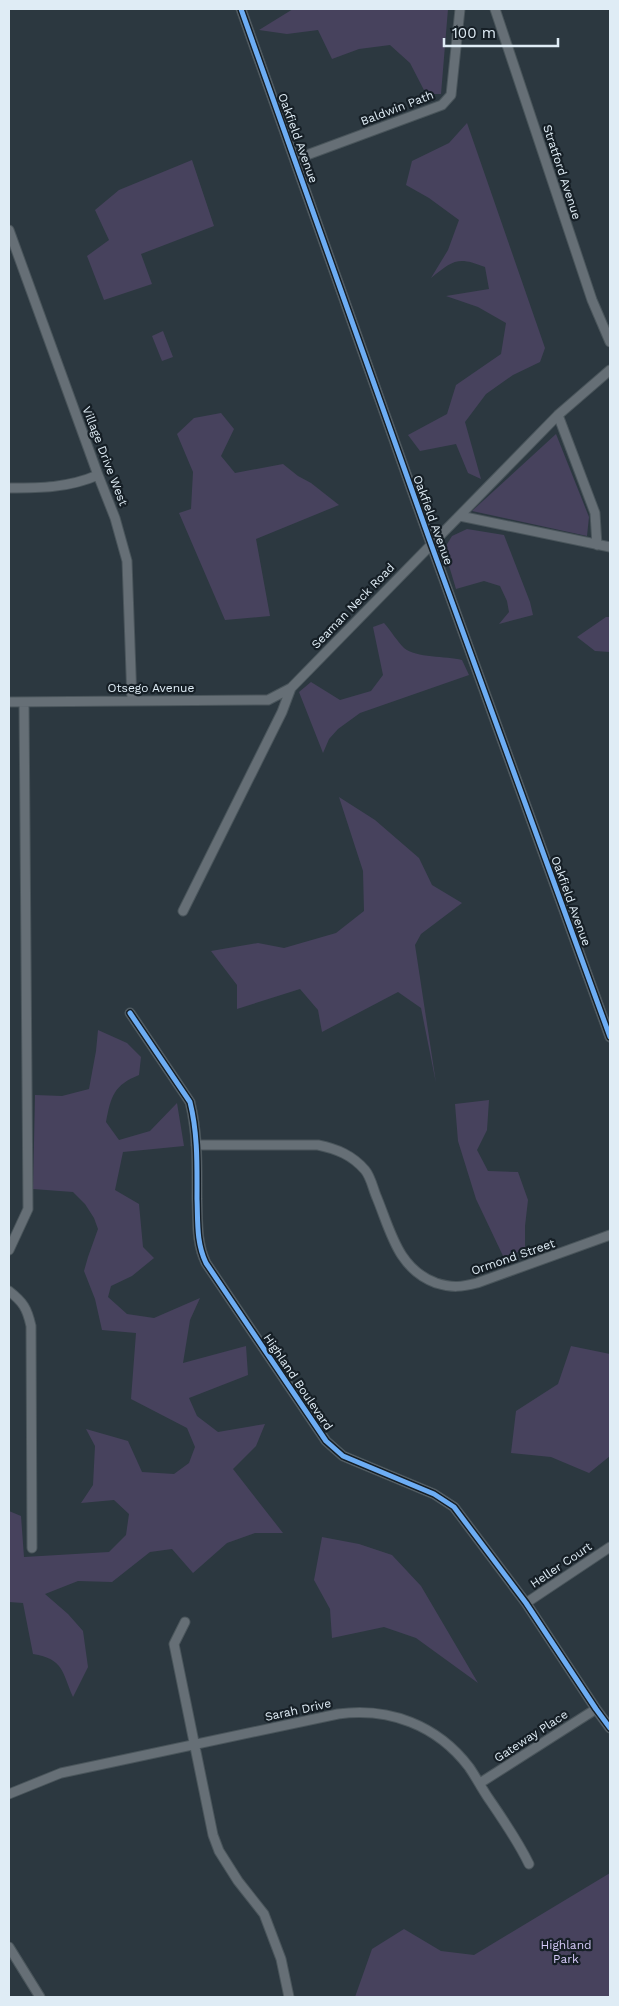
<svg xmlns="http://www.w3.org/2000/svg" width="619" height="2006" font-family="'Work Sans',sans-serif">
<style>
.green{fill:#47425d}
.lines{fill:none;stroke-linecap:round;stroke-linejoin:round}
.street-casing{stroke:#4a555b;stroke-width:11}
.street{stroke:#666f76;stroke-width:9}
.cycleway-casing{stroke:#161f26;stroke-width:8}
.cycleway{stroke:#6dadf4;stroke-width:5}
.labels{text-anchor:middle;stroke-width:4.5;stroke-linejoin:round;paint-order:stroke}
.street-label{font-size:12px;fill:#dfecf5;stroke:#161f26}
.park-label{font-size:12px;fill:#d5caf8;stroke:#161f26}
</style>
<rect width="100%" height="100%" fill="#2c3840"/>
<path class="green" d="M293 9H448L441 94H426L410 63 390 45 359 49 332 59 318 30 287 34 259 30Z
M467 123 545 348 540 362 513 375 486 394 465 422 481 479 468 473 456 444 420 451 408 435 447 414 456 385 501 354 506 323 478 307 446 296 489 289 485 267C458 256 453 260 431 278L448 250 459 220 429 198 406 185 412 161 449 143Z
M192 160 214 226 141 254 152 284 104 300 87 256 109 240 95 210 119 190Z
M163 331 173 357 162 361 152 336Z
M221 413 234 429 221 456 235 473 283 464 298 476 311 483 339 505 256 539 270 616 225 620 179 513 191 509 193 472 177 434 194 418Z
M556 434 589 517 587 536 472 511Z
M467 529 504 535 530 602 533 615 499 624 509 612 507 601 500 586 484 581 456 589 444 549 452 536Z
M606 617H610V652L595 651 577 637Z
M384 623C391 631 397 641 404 648 416 658 446 656 462 660L469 675 360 713 338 729 329 739 323 753 299 692 311 682 340 700 371 691 383 675 373 627Z
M339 797 375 820 419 858 432 885 462 903 421 934 415 945 436 1083 421 1008 398 992 322 1032 318 1010 300 989 237 1009V985L211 951 258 943 284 948 336 933 364 911 363 871Z
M98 1030 127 1043 141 1057 139 1075C114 1085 111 1096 106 1122L119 1140 150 1131 177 1103 184 1146 123 1152 115 1190 139 1204 143 1247 154 1258 132 1276 111 1286 108 1297 127 1314 154 1318 200 1298 190 1320 183 1363 246 1346 248 1375 189 1398 197 1416 218 1432 265 1424 256 1446 233 1469 283 1533H255L227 1543 193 1573 172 1549 150 1552 112 1582 78 1581 45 1594 68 1614 83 1631 88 1667 73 1697C62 1672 64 1659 33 1654L23 1603 9 1602V1511L21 1516 24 1557 109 1552 126 1535 129 1514 114 1500 81 1503 93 1485 95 1446 86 1429 128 1441 142 1472 174 1474 189 1463 195 1447 187 1428 131 1399 136 1333 102 1330 95 1299 84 1271 88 1257 98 1229 94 1218 85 1204 73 1192 33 1189 35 1095 62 1096 89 1089 96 1051Z
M489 1100 487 1130 477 1150 488 1171 518 1172 528 1200 525 1226V1247L518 1252 504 1258 476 1199 458 1141 455 1104Z
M571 1346 610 1354V1456L589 1473 551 1457 511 1453 516 1411 558 1384Z
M322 1537 359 1544 392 1555 421 1586 478 1683 416 1638 384 1627 332 1638 330 1609 314 1580Z
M610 1873V1997H355L372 1949 404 1929 441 1951 474 1955Z"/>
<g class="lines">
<defs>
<path id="street" d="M241 9 431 544 610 1037
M495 9 592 300 610 342
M296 159 442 105 451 95 460 9
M9 230 98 475 115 518 127 561 132 701
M558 415 595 513 597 545
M9 488C40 488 68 488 98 475
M460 516 610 547
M9 702 268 700 291 688
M183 911 282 712 291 688 558 415 610 370
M130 1013 190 1102C198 1134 197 1166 197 1199 198 1221 196 1242 206 1263L326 1441 343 1456 434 1494 454 1507 526 1603 596 1709 610 1728
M196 1145H318C337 1149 352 1155 365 1170 371 1177 373 1189 377 1198 391 1232 398 1269 436 1283 452 1288 462 1287 477 1283L610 1235
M9 1250 28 1209 24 702
M9 1291C23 1302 27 1308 31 1326L32 1548
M526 1603 610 1547
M185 1622 174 1644 213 1835 219 1851 238 1881 264 1914 281 1959 289 1997
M480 1783 596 1709
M9 1794 61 1773 94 1766 338 1714C389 1707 437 1725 469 1767 476 1777 482 1789 489 1799 504 1821 518 1841 529 1864
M9 1947 40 1997"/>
</defs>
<use href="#street" class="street-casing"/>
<use href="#street" class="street"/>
<defs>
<path id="cycleway" d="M241 9 431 544 610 1037
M130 1013 190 1102C198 1134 197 1166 197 1199 198 1221 196 1242 206 1263L326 1441 343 1456 434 1494 454 1507 526 1603 596 1709 610 1728"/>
</defs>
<use href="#cycleway" class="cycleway-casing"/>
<use href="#cycleway" class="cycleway"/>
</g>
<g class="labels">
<g class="street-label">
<text transform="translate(397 108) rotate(-21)" y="4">Baldwin Path</text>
<text transform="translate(298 138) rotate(70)" y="4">Oakfield Avenue</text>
<text transform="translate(562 172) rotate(72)" y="4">Stratford Avenue</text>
<text transform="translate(105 456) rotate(69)" y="4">Village Drive West</text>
<text transform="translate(433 520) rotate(70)" y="4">Oakfield Avenue</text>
<text transform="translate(353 606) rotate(-46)" y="4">Seaman Neck Road</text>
<text x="151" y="692">Otsego Avenue</text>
<text transform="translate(571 901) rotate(70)" y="4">Oakfield Avenue</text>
<text transform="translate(513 1257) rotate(-19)" y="4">Ormond Street</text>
<text transform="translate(298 1382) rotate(56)" y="4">Highland Boulevard</text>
<text transform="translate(561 1565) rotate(-34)" y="4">Heller Court</text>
<text transform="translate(298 1710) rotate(-12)" y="4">Sarah Drive</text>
<text transform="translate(531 1736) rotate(-33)" y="4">Gateway Place</text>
</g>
<g class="park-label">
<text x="566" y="1949">Highland<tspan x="566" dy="14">Park</tspan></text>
</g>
</g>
<rect width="619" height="2006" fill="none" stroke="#dfecf5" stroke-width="20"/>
<path d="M444 38v8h114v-8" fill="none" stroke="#dfecf5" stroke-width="2.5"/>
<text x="452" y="38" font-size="15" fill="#dfecf5" stroke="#161f26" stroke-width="4" paint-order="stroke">100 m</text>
</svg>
